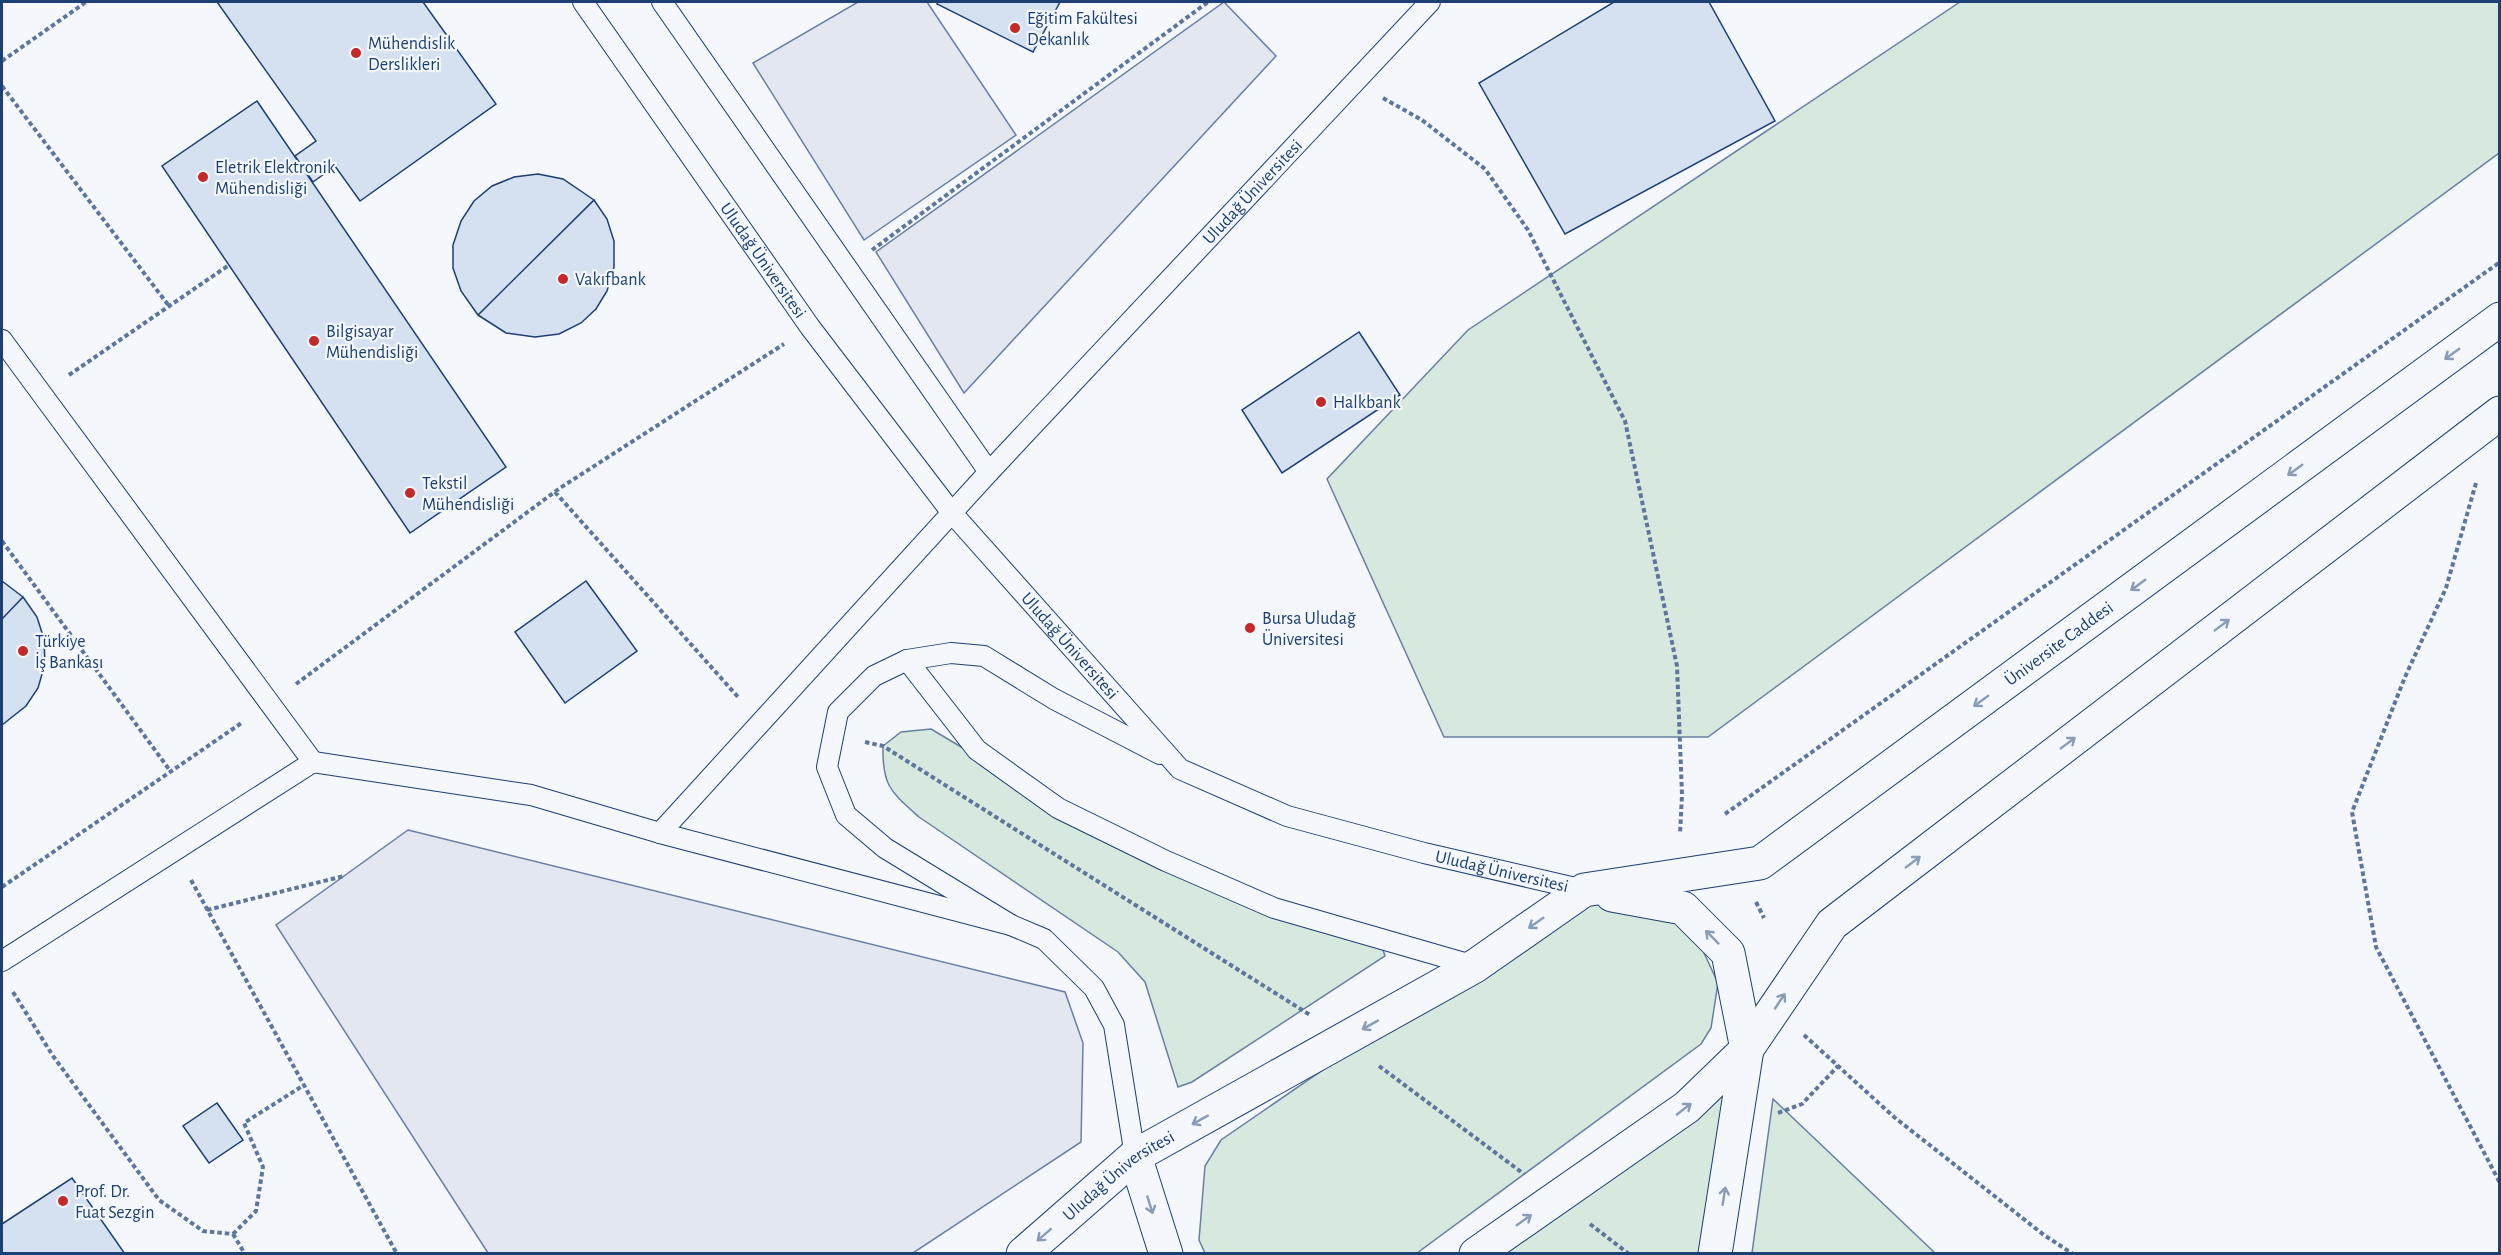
<svg xmlns="http://www.w3.org/2000/svg" width="2501" height="1255" font-family="'Alegreya Sans',sans-serif">
<style>
.green{fill:#d7e8df;stroke:#687fa3;stroke-width:1.5}
.parking{fill:#e3e8f0;stroke:#687fa3;stroke-width:1.5}
.building{fill:#d5e0f0;stroke:#1d3f73;stroke-width:1.5}
.lines{fill:none;stroke-linecap:round;stroke-linejoin:round}
.service-casing{stroke:#1d3f73;stroke-width:22}
.tertiary-casing{stroke:#1d3f73;stroke-width:35}
.path{stroke:#5e769c;stroke-width:4;stroke-dasharray:4.5 3;stroke-linecap:butt}
.service{stroke:#f4f7fb;stroke-width:20}
.tertiary{stroke:#f4f7fb;stroke-width:33}
.oneway{stroke:#889bb7}
.poi-dot{fill:#c62828;stroke:#f4f7fb;stroke-width:2}
.labels{text-anchor:middle;stroke-width:4.5;stroke-linejoin:round;paint-order:stroke}
.poi-label{font-size:18px;fill:#1d3f73;stroke:#f4f7fb;text-anchor:start}
.street-label{font-size:18px;fill:#1d3f73;stroke:#f4f7fb}
</style>
<rect width="100%" height="100%" fill="#f4f7fb"/>
<path class="green" d="M1960 2H2499V153L1708 737H1444L1327 479 1468 330Z
M931 729 973 754 1072 822 1368 939 1383 950 1385 956 1192 1082 1178 1087 1145 982 1118 952 919 817C891 792 882 786 883 746L901 732Z
M1584 890 1683 908 1718 983 1711 1028 1701 1044 1417 1253H1205L1199 1240 1205 1166 1221 1140Z
M1747 1049 1715 1253 1476 1254Z
M1773 1099 1935 1253H1752Z"/>
<path class="parking" d="M858 2H927L1016 135 864 240 753 63Z
M1224 2 1276 56 964 393 876 252Z
M408 830 1065 992 1083 1043 1081 1142 913 1253H488L276 925Z"/>
<path class="building" d="M217 2H423L496 104 360 201 335 166 313 182 295 156 316 141Z
M938 2H1060L1033 52 937 4Z
M1614 2H1709L1775 121 1565 234 1479 83Z
M257 101 506 467 410 533 162 166Z
M538 174 563 179 594 200 478 315 461 291 453 268V245L461 221 474 201 492 186 514 177Z
M594 200 607 219 614 241V267L607 291 596 309 581 323 559 334 535 337 506 333 478 315Z
M1359 332 1400 395 1282 473 1242 410Z
M2 581 23 597 2 619Z
M586 581 637 651 565 703 515 632Z
M23 597 37 617 44 639 45 664 38 688 26 706 2 725V619Z
M217 1103 243 1140 209 1163 183 1126Z
M72 1178 125 1254H2V1224Z"/>
<g class="lines">
<defs>
<g id="service">
<path id="s1" d="M583 2 810 327 952 513 1180 769 1287 816 1424 853 1584 890"/>
<path d="M662 2 989 472"/>
<path d="M2 340 313 762"/>
<path d="M907 660 977 750 1058 808 1166 861 1274 908 1475 966"/>
<path id="s2" d="M660 833 989 472 1430 2"/>
<path d="M2 961 313 762 531 795 660 833 1011 925"/>
<path d="M1135 1156 1114 1025 1094 988 1044 939 1011 925 885 848 846 815 827 767 838 712 874 676 907 660 951 653 984 656 1054 699 1160 754"/>
</g>
<g id="tertiary">
<path d="M1612 895 1683 908 1728 953 1747 1049 1715 1254"/>
<path d="M1135 1156 1166 1254"/>
<path id="s3" d="M1023 1254 1135 1156 1475 966 1584 890 1760 863 2500 319"/>
<path d="M1476 1254 1687 1107 1747 1049 1832 924 2500 413"/>
</g>
</defs>
<use href="#service" class="service-casing"/>
<use href="#tertiary" class="tertiary-casing"/>
<path class="path" d="M2 61 86 2
M2 86 169 306
M1383 98 1422 120 1485 169 1528 230 1625 421 1677 666 1682 795 1680 834
M872 250 1208 2
M69 375 229 265
M2476 483 2446 588 2405 677 2352 812 2376 947 2500 1183
M555 492 738 697
M2 541 171 772
M296 684 560 488 784 344
M865 742 883 746 1310 1015
M1725 814 2500 262
M191 880 397 1254
M2 887 243 722
M1756 902 1764 918
M207 910 344 876
M13 992 53 1056 159 1200 203 1231 233 1234
M1804 1035 1894 1117 2044 1235 2073 1254
M1379 1066 1524 1174
M1778 1113 1802 1104 1838 1066
M1590 1224 1629 1254
M233 1234 256 1211 263 1167 244 1123 304 1085
M233 1234 245 1254"/>
<use href="#service" class="service"/>
<use href="#tertiary" class="tertiary"/>
</g>
<defs><path id="oneway-shaft" d="M-6 0H5M1.5-3L5.5 0L1.5 3" fill="none" stroke-width="1.6" stroke-linecap="round" stroke-linejoin="round" transform="scale(1.5)"/></defs>
<g class="oneway">
<use href="#oneway-shaft" transform="translate(2452 354) rotate(144)"/>
<use href="#oneway-shaft" transform="translate(2295 470) rotate(144)"/>
<use href="#oneway-shaft" transform="translate(2138 585) rotate(144)"/>
<use href="#oneway-shaft" transform="translate(2222 625) rotate(-37)"/>
<use href="#oneway-shaft" transform="translate(1981 701) rotate(144)"/>
<use href="#oneway-shaft" transform="translate(2068 743) rotate(-37)"/>
<use href="#oneway-shaft" transform="translate(1913 862) rotate(-37)"/>
<use href="#oneway-shaft" transform="translate(1536 923) rotate(145)"/>
<use href="#oneway-shaft" transform="translate(1712 937) rotate(-135)"/>
<use href="#oneway-shaft" transform="translate(1780 1001) rotate(-56)"/>
<use href="#oneway-shaft" transform="translate(1370 1025) rotate(151)"/>
<use href="#oneway-shaft" transform="translate(1684 1109) rotate(-38)"/>
<use href="#oneway-shaft" transform="translate(1200 1120) rotate(151)"/>
<use href="#oneway-shaft" transform="translate(1724 1196) rotate(-81)"/>
<use href="#oneway-shaft" transform="translate(1150 1205) rotate(73)"/>
<use href="#oneway-shaft" transform="translate(1524 1220) rotate(-35)"/>
<use href="#oneway-shaft" transform="translate(1044 1235) rotate(139)"/>
</g>
<g class="poi-dot">
<circle cx="1015" cy="28" r="6"/>
<circle cx="356" cy="53" r="6"/>
<circle cx="203" cy="177" r="6"/>
<circle cx="563" cy="279" r="6"/>
<circle cx="314" cy="341" r="6"/>
<circle cx="1321" cy="402" r="6"/>
<circle cx="410" cy="493" r="6"/>
<circle cx="1250" cy="628" r="6"/>
<circle cx="23" cy="651" r="6"/>
<circle cx="63" cy="1201" r="6"/>
</g>
<g class="labels">
<g class="poi-label">
<text x="1027" y="24">Eğitim Fakültesi<tspan x="1027" dy="21">Dekanlık</tspan></text>
<text x="368" y="49">Mühendislik<tspan x="368" dy="21">Derslikleri</tspan></text>
<text x="215" y="173">Eletrik Elektronik<tspan x="215" dy="21">Mühendisliği</tspan></text>
<text x="575" y="285">Vakıfbank</text>
<text x="326" y="337">Bilgisayar<tspan x="326" dy="21">Mühendisliği</tspan></text>
<text x="1333" y="408">Halkbank</text>
<text x="422" y="489">Tekstil<tspan x="422" dy="21">Mühendisliği</tspan></text>
<text x="1262" y="624">Bursa Uludağ<tspan x="1262" dy="21">Üniversitesi</tspan></text>
<text x="35" y="647">Türkiye<tspan x="35" dy="21">İş Bankası</tspan></text>
<text x="75" y="1197">Prof. Dr.<tspan x="75" dy="21">Fuat Sezgin</tspan></text>
</g>
<g class="street-label">
<text dy="6" stroke="none"><textPath href="#s2" startOffset="873">Uludağ Üniversitesi</textPath></text>
<text dy="6" stroke="none"><textPath href="#s1" startOffset="315">Uludağ Üniversitesi</textPath></text>
<text dy="6" stroke="none"><textPath href="#s3" startOffset="1220">Üniversite Caddesi</textPath></text>
<text dy="6" stroke="none"><textPath href="#s1" startOffset="808">Uludağ Üniversitesi</textPath></text>
<text dy="6" stroke="none"><textPath href="#s1" startOffset="1312">Uludağ Üniversitesi</textPath></text>
<text dy="6" stroke="none"><textPath href="#s3" startOffset="124">Uludağ Üniversitesi</textPath></text>
</g>
</g>
<rect width="2501" height="1255" fill="none" stroke="#1d3f73" stroke-width="6"/>
</svg>
